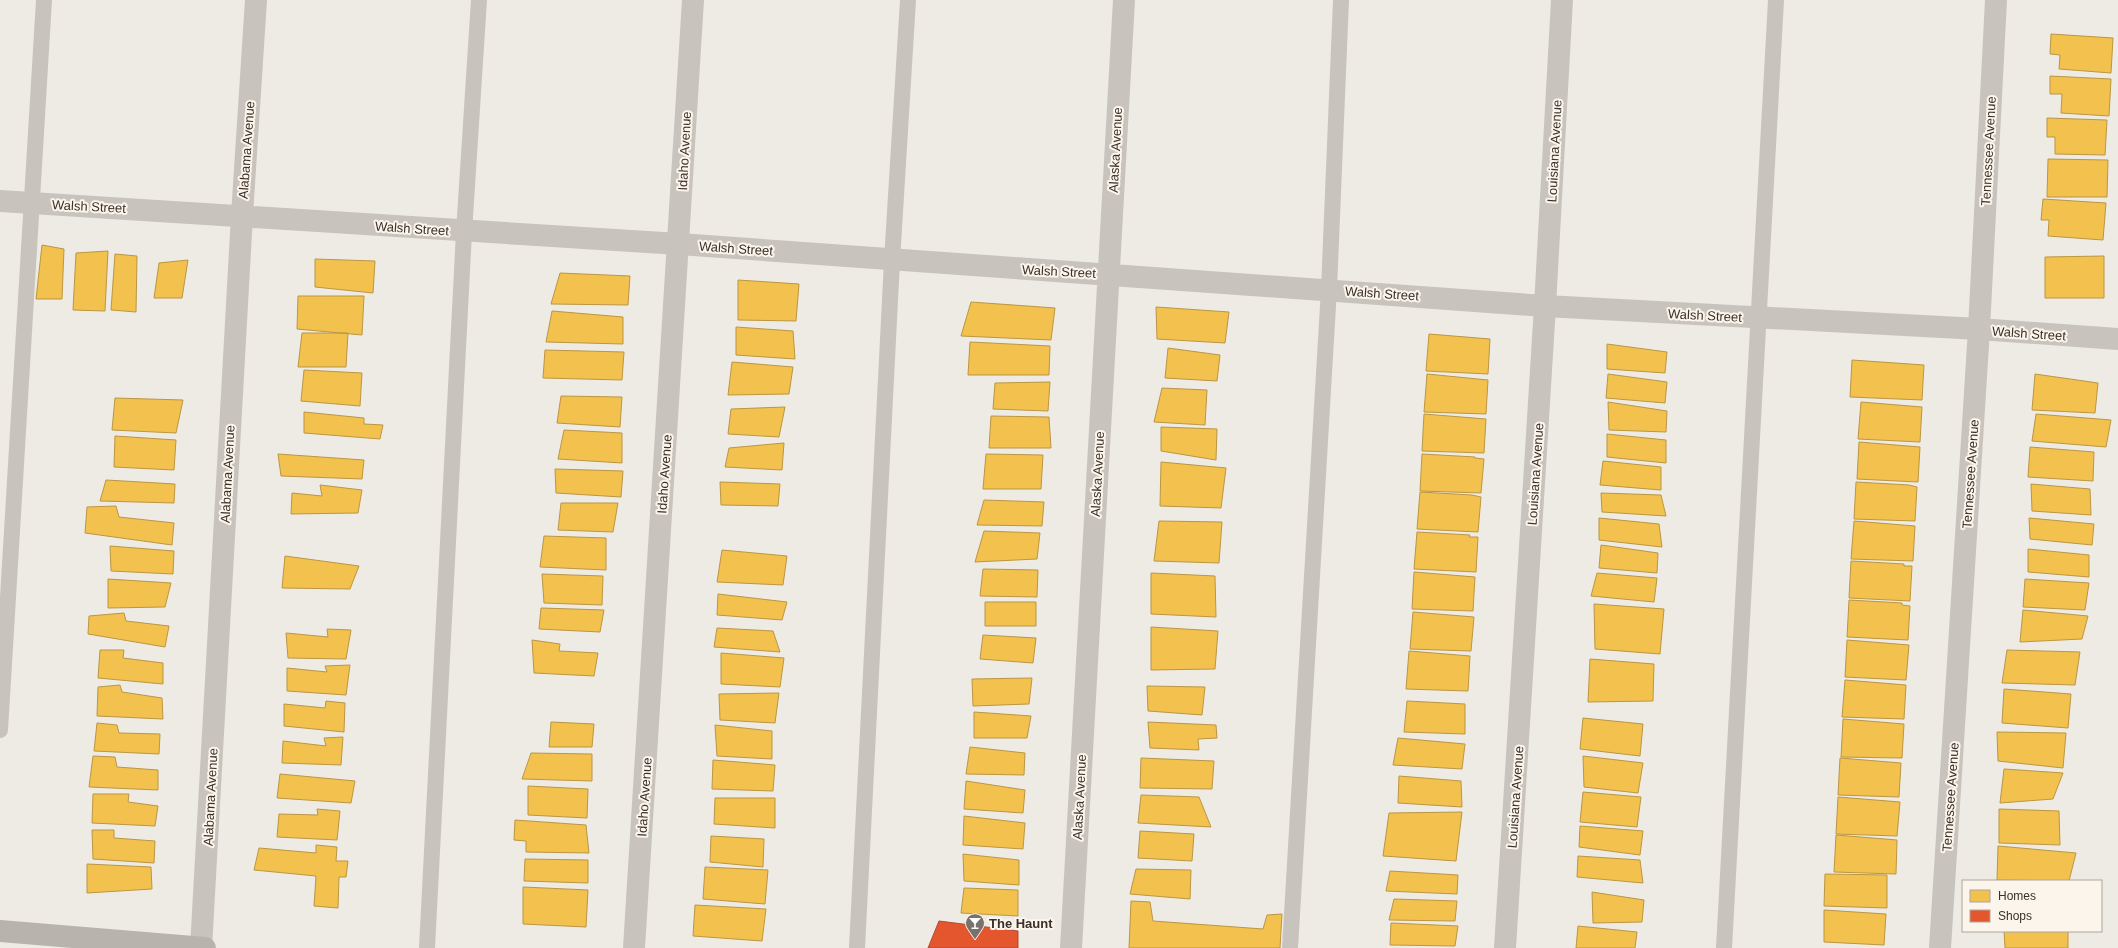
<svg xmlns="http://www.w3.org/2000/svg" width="2118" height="948" font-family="Helvetica,sans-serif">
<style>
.homes{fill:#f2c14e;stroke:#bb9643}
.shops{fill:#e4572e;stroke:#b14b2d}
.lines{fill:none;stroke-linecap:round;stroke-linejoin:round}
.lane{stroke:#c8c3bd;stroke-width:16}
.street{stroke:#c8c3bd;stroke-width:22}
.secondary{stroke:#b8b3ad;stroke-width:22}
.labels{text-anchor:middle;stroke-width:4;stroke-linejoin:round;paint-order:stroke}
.street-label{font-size:13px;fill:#3a302a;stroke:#fbf5ec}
.poi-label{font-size:13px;font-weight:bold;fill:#3a302a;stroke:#fbf5ec;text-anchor:start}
</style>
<rect width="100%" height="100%" fill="#eeebe4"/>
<path class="homes" d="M2051 34 2113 38 2111 73 2059 69 2060 55 2050 54Z
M2050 76 2111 79 2109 116 2061 113 2062 94H2050Z
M2047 118 2107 120 2105 155 2055 154V137H2047Z
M2048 159 2108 160 2107 197H2047Z
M2043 199 2106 203 2103 240 2048 236 2049 220H2041Z
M42 245 64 249 62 299H36Z
M108 251 105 311 73 310 76 253Z
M115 254 137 256 136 312 111 310Z
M2104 256V298H2045V257Z
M315 259 375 261 373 293 315 287Z
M188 260 182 298H154L159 263Z
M560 273 630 276 628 305 551 304Z
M738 280 799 284 796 321 738 320Z
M298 296H364L362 335 297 329Z
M971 302 1055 308 1051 340 961 336Z
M1156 307 1229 312 1225 343 1157 339Z
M552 311 623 317V344L546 342Z
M736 327 793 331 795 359 736 355Z
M302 333H348L346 367H298Z
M1429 334 1490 339 1488 374 1426 371Z
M970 342 1050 346 1049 375H968Z
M1607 344 1667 352 1665 373 1607 369Z
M1168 348 1220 355 1217 381 1165 378Z
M545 350 624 352 622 380 543 378Z
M1852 360 1924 365 1922 400 1850 397Z
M732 362 793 367 789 394 728 395Z
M304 370 362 373 360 406 301 401Z
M1427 374 1488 380 1486 414 1424 412Z
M1608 374 1667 382 1665 403 1606 398Z
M2035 374 2098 383 2095 413 2032 410Z
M1050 382 1048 411 993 409 995 383Z
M1162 388 1207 390 1205 425 1154 422Z
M561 396 622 397 620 427 557 423Z
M115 398 183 400 176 433 112 430Z
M1608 402 1667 411 1666 432 1609 430Z
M1861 402 1922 407 1920 442 1858 439Z
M785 407 779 437 728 434 731 409Z
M304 412 364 418V424L383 425 380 439 304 433Z
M1424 414 1486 419 1484 453 1422 451Z
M2036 414 2111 420 2106 447 2032 441Z
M991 416 1049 417 1051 448H989Z
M1161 427 1217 429 1216 460 1161 451Z
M564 430 622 433V463L558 459Z
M1607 434 1666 440V463L1607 457Z
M115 436 176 440 174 470 114 467Z
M1859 442 1920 447 1918 482 1857 479Z
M784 443 782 470 725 467 729 448Z
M2030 447 2094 452 2093 481 2028 477Z
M278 454 364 460 362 479 281 476Z
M986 454 1043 455 1041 489H983Z
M1422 454 1475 457V458L1484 459 1481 493 1420 491Z
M1603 461 1661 467V490L1600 485Z
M1161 462 1226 468 1221 508 1160 506Z
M555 469 623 471 621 497 556 493Z
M106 480 175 484 174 503 100 501Z
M720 482 780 484 778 506 721 505Z
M1856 482 1909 485 1917 487 1915 521 1854 519Z
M2031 484 2090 489 2091 515 2032 511Z
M320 485 362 490 358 513 291 514 292 493 322 496Z
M1420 492 1472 495 1481 497 1478 532 1417 529Z
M1601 493 1661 495 1666 516 1602 512Z
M984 500 1044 502 1042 526 977 525Z
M561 503H618L613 532 558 530Z
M116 506 119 517 174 523 172 545 85 533 87 507Z
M1599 518 1659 524 1662 547 1599 540Z
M2029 518 2094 524 2092 545 2030 539Z
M1159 521 1222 522 1219 563 1154 561Z
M1854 521 1915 526 1913 561 1851 559Z
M984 531 1040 533 1037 559 975 562Z
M1417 532 1470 535 1469 537H1478L1476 572 1414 569Z
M544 536 606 538V570L540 567Z
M1601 545 1658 553 1657 573 1599 568Z
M110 546 174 551 173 574 111 571Z
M2028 549 2089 555V577L2028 572Z
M722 550 787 556 783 585 717 582Z
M285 556 359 566 350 589 282 588Z
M1851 561 1904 564V566H1912L1910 601 1849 598Z
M983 569 1038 570 1037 597 980 596Z
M1414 572 1475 577 1473 611 1412 609Z
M1151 573 1215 576 1216 617 1151 614Z
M1597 573 1657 578 1654 602 1591 596Z
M542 574 603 576 602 605 544 603Z
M108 579 171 583 165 607 108 608Z
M2025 579 2089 583 2085 610 2023 607Z
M718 594 787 602 782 620 717 615Z
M1849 600 1902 603V605L1910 606 1908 640 1847 637Z
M985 602H1036V626H985Z
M1594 604 1664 609 1660 654 1595 649Z
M541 608 604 610 600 632 539 629Z
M2023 610 2088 616 2082 639 2020 642Z
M1413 612 1474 617 1471 651 1410 649Z
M124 613 126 621 169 626 165 647 88 634 89 616Z
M1151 627 1218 631 1215 669 1151 670Z
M717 628 773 631 780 652 714 647Z
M327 629 351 630 346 659 288 658 286 633 328 637Z
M983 635 1036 638 1033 663 980 659Z
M532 640 560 644 559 651 598 653 594 676 534 673Z
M1847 640 1909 645 1906 680 1845 677Z
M100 650H124L123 658 163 663V684L98 678Z
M2007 650 2080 652 2075 685 2002 683Z
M1409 651 1470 656 1468 691 1406 689Z
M721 653 784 658 780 687 721 684Z
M1590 659 1654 664 1653 701 1588 702Z
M350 665 346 695 287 691V668L327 672 325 666Z
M1032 678 1029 704 973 706 972 679Z
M1845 680 1906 685 1904 719 1842 717Z
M120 685 122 692 162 698 163 719 97 716 98 687Z
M1147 686 1205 687 1202 715 1148 711Z
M2004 689 2071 694 2068 728 2002 723Z
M779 693 775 723 720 720 719 694Z
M326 701 345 703 344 732 284 726V704L325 708Z
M1407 701 1465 704V734L1404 732Z
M974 712 1031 716 1027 738H974Z
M1583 718 1643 724 1640 756 1580 749Z
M1843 719 1904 724 1902 758 1841 757Z
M551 722 594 724 592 747H549Z
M1148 722 1216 725 1217 738 1198 739 1199 750 1150 748Z
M97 723 117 725 119 733 160 734 159 754 94 751Z
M715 725 772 731V759L717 756Z
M1997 732 2066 733 2063 768 1998 761Z
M343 737 341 765 282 763 283 741 326 746 324 738Z
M1398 738 1465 744 1462 769 1393 765Z
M970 747 1025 753 1024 775 966 774Z
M531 753 592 754V781L522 779Z
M93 756 115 757 117 767 158 770V790L89 787Z
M1583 756 1643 763 1638 793 1584 787Z
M1141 758 1214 761 1212 789 1140 788Z
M1840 758 1901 763 1899 797 1838 795Z
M713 760 775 765 773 791 712 789Z
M2004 769 2063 773 2053 799 2000 803Z
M280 774 355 781 351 803 277 798Z
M1399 776 1461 781 1462 807 1398 803Z
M966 781 1025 790 1023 813 964 809Z
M528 786 588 789 587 818 528 815Z
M1583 792 1641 797 1637 827 1580 822Z
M93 794H129L128 802 158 806 155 826 92 823Z
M1141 795 1199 797 1211 827 1138 823Z
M1838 797 1900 802 1897 836 1836 834Z
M715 798H775V828L714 824Z
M317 809 340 811 337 840 277 837 279 814 318 815Z
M1999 809 2059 811 2060 845 1999 843Z
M1462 812 1456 861 1383 856 1389 813Z
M964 816 1025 823 1023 849 963 845Z
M515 820 586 825 589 853 526 852V841L514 840Z
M1580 826 1643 831 1640 855 1579 847Z
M92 830H114V838L155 841 154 863 93 859Z
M1140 831 1194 834 1192 861 1138 858Z
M1836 835 1897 840 1896 874 1834 872Z
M711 836 764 839 763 867 710 862Z
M316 845 337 847 336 861H348L346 877H339L338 908 314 906 316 876 254 870 259 848 316 853Z
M1998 846 2076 853 2069 881 1997 880Z
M963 854 1019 860V885L964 881Z
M1578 856 1640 860 1643 883 1577 877Z
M525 859 588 860V883L524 881Z
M87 864 151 867 152 889 87 893Z
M705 867 768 870 765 904 703 899Z
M1136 869 1191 870 1190 899 1130 894Z
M1390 871 1458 875 1457 894 1386 891Z
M1825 874 1887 875V908L1824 906Z
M523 887 588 890 586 927 523 924Z
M964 888 1018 890V916L961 913Z
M1592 892 1644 900 1642 922 1593 923Z
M1394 899 1457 901 1455 921 1389 920Z
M1131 901 1150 902 1153 921 1263 929 1267 915 1282 914 1280 948H1129Z
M695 905 766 909 762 941 693 936Z
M1824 910 1886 914 1884 945 1824 942Z
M1391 923 1458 926 1455 946 1390 945Z
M1578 926 1637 932 1635 948H1576Z
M2004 931H2068V948H2005Z"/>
<path class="shops" d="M939 921 1018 931V948H928Z"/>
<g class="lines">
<path class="lane" d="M0 730 44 0
M427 948 464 232 479 0
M857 948 892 261 908 0
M1290 948 1329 289 1341 0
M1724 948 1776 0"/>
<path class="street" d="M0 201 679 244 1545 306 1979 329 2118 339
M201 948 242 215 256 0
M634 948 693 0
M1071 948 1124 0
M1505 948 1545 306 1562 0
M1940 948 1979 329 1996 0"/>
<path class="secondary" d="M0 931 205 948"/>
</g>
<defs>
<symbol id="bar-pin" viewBox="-11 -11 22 30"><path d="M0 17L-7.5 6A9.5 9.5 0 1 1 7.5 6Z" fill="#79716b" stroke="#fbf5ec"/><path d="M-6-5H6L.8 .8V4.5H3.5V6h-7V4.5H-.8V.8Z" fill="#fff"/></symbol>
</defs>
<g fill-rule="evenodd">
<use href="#bar-pin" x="964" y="912" width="22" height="30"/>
</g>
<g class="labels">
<g class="street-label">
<text transform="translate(246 150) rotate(-86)" y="5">Alabama Avenue</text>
<text transform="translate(1115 150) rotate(-87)" y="5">Alaska Avenue</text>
<text transform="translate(684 151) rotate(-87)" y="5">Idaho Avenue</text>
<text transform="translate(1554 151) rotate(-87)" y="5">Louisiana Avenue</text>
<text transform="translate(1988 151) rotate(-87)" y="5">Tennessee Avenue</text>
<text transform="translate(89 206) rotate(3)" y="5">Walsh Street</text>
<text transform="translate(412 228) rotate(4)" y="5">Walsh Street</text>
<text transform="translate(736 248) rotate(4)" y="5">Walsh Street</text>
<text transform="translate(1059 271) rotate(3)" y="5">Walsh Street</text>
<text transform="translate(1382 293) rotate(4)" y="5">Walsh Street</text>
<text transform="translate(1705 315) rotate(3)" y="5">Walsh Street</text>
<text transform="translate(2029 333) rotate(4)" y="5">Walsh Street</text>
<text transform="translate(227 474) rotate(-87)" y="5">Alabama Avenue</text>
<text transform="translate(664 474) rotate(-86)" y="5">Idaho Avenue</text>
<text transform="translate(1097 474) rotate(-87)" y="5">Alaska Avenue</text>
<text transform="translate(1535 474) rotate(-86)" y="5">Louisiana Avenue</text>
<text transform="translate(1970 474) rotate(-86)" y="5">Tennessee Avenue</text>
<text transform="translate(210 797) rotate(-87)" y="5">Alabama Avenue</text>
<text transform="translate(644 797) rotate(-86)" y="5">Idaho Avenue</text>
<text transform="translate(1079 797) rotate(-87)" y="5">Alaska Avenue</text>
<text transform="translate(1515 797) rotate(-86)" y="5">Louisiana Avenue</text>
<text transform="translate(1950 797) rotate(-86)" y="5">Tennessee Avenue</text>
</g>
<g class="poi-label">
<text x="989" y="928">The Haunt</text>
</g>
</g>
<rect x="1962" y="880" width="140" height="52" fill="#fbf5ec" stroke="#aea69e"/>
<rect x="1970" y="890" width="20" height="12" fill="#f2c14e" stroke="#aea69e"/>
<text x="1998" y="900" font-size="12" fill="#3a302a">Homes</text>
<rect x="1970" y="910" width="20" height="12" fill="#e4572e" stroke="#aea69e"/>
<text x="1998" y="920" font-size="12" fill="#3a302a">Shops</text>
</svg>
